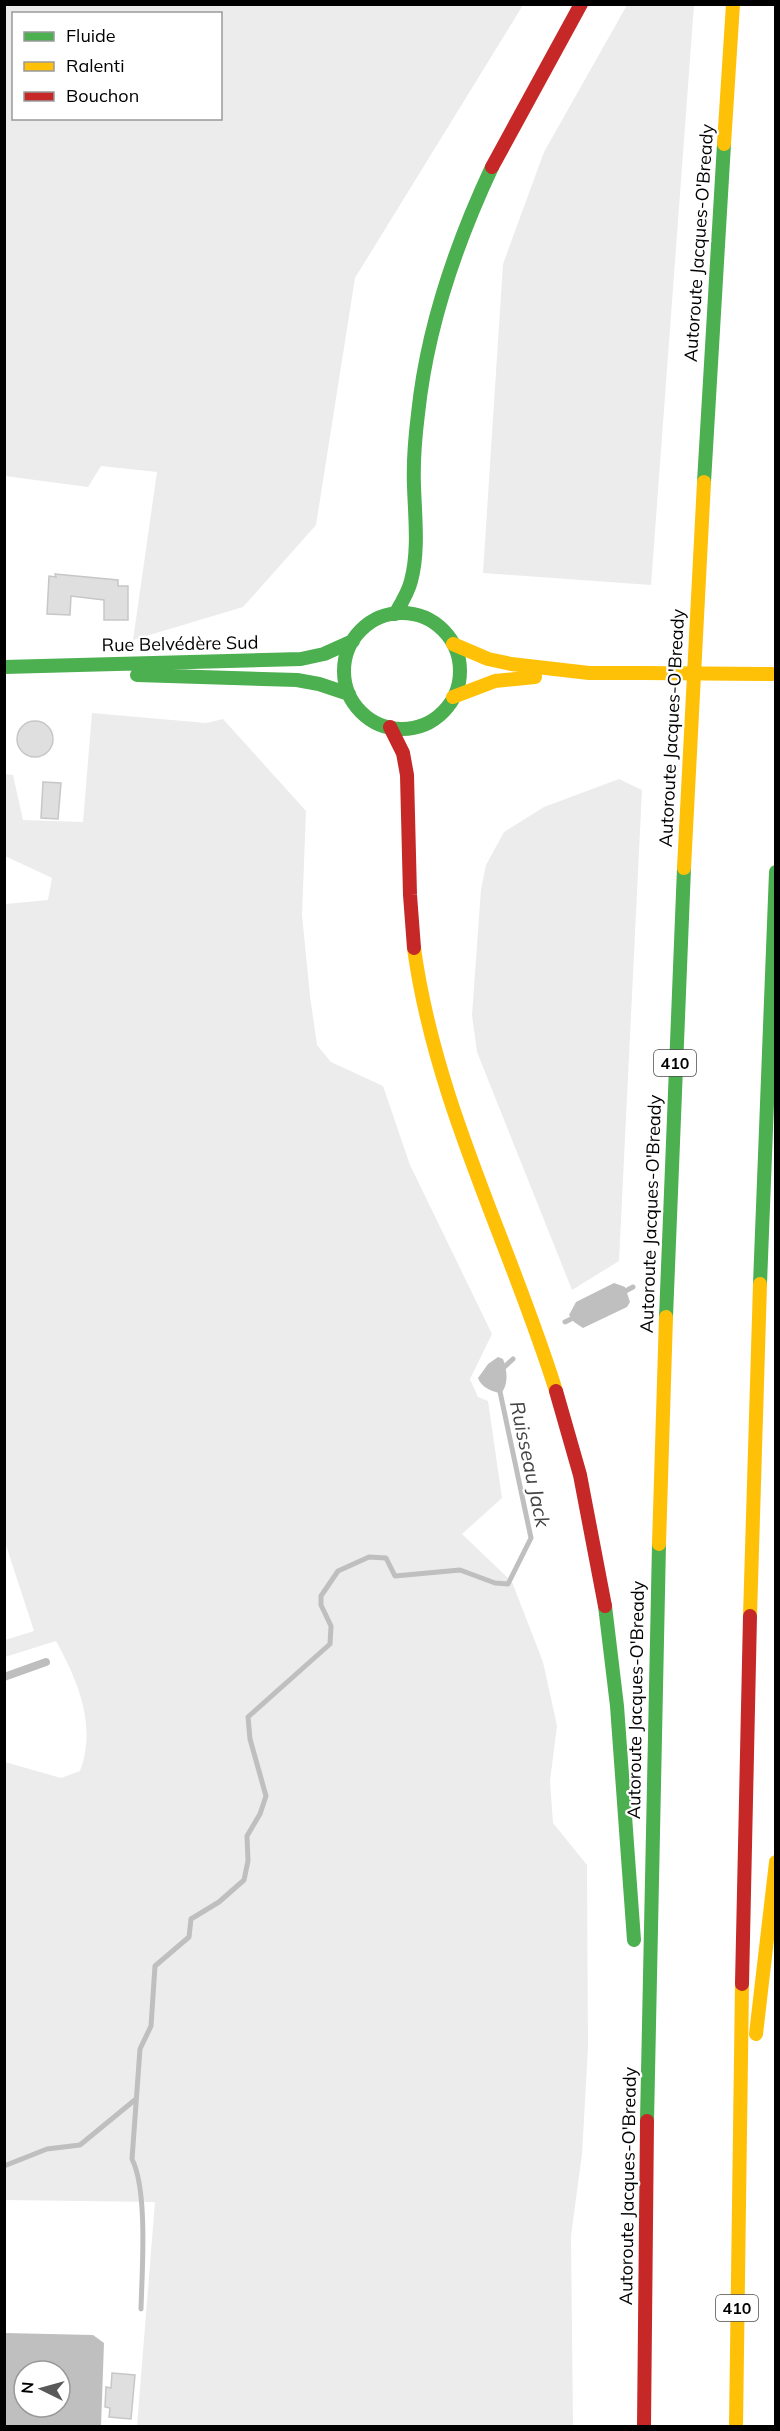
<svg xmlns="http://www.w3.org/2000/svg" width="780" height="2431" font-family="Mulish,sans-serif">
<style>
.green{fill:#ececec;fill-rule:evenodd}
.water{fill:#bfbfbf;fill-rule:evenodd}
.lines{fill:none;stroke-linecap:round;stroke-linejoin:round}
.stream{stroke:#bfbfbf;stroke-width:5}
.building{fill:#dfdfdf;stroke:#c7c7c7;stroke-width:1.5}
.lane{stroke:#bebebe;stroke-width:8}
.fast{stroke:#4caf50;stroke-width:14}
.slow{stroke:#ffc107;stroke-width:14}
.jam{stroke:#c62828;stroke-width:14}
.slow-bridge{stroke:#ffc107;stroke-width:14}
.labels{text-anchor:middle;stroke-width:4.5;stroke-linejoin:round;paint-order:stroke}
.shield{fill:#fff;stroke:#4c4c4c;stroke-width:1.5}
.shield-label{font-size:16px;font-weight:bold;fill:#000}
.street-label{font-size:18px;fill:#000;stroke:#fff}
.water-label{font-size:20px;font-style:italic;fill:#444;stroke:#fff}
</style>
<rect width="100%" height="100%" fill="#fff"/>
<path class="green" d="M5 4 523 5 355 278 316 525 243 607 133 640 157 472 101 466 88 487 5 476ZM14 14H220V118H14Z
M627 5H694L651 585 483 573 503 264 544 152Z
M92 713 206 723 223 719 306 811 302 915 310 996 317 1045 331 1062 383 1086 410 1165 492 1334 470 1379 478 1397 488 1401 502 1498 462 1534 512 1582 543 1662 557 1726 550 1781 553 1823 587 1865 588 2048 582 2154 571 2236 573 2426H137L155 2202 5 2200V1762L61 1778 80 1771C97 1726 78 1681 56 1641L5 1657V1640L34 1631 4 1539 5 904 48 900 52 878 5 856V774L13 775 23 820 83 822Z
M619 779 642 790 619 1261 572 1290 477 1052 472 1015 481 889 486 865 504 832 544 807Z"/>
<path class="water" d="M614 1283 625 1287 630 1302 627 1307 583 1328 574 1322 569 1315 576 1302Z
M498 1357 503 1359C507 1369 509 1385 501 1393 492 1392 481 1387 478 1378L488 1364Z
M5 2333 93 2335 104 2343 101 2426H5ZM24 2371H60V2407H24Z"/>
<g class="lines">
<path class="stream" d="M620 1294 633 1287
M565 1322 577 1316
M501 1370 513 1359
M4 2166 47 2149 80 2145 136 2099
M141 2309C142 2271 148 2191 132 2159L140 2049 151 2026 155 1966 189 1937 191 1919 219 1902 244 1880 248 1861 247 1836 260 1814 266 1796 250 1739 248 1717 330 1644 331 1626 321 1605V1596L338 1571 369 1557 386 1558 395 1576 460 1570 495 1583 508 1584 531 1538 499 1387"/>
</g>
<path class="building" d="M55 574 118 580V586H128V620H104V600L71 596 70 615 47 614 49 576 56 577Z
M17 739a18 18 0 1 1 36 0a18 18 0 1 1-36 0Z
M43 782 61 783 58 819 41 818Z
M112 2373 135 2375 131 2419 109 2417 110 2408 105 2407 106 2387 111 2388Z"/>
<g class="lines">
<path class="lane" d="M4 1677 46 1662"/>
<path class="fast" d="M704 482 724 144
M344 671a58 58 0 1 1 116 0a58 58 0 1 1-116 0Z
M395 614C401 604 408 593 411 581 419 551 415 518 414 486 413 462 415 438 418 414 427 327 455 246 492 167
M4 667 301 659 324 654 353 641
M137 675 297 680 319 684 349 694
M760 1284 776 872
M666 1317 684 868
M605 1606 617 1706 634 1940
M647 2121 659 1544"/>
<path class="slow" d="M724 144 733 4
M453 644 488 659 511 664 589 673H644
M453 697 495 681 535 677
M684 868 704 482
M414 948C435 1103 510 1243 556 1391
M659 1544 666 1317
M750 1616 760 1284
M756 2034 776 1862
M736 2426 742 1984"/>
<path class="jam" d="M492 167 581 4
M390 727 403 753 407 775 410 895 414 948
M556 1391 580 1475 605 1606
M742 1984 750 1616
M644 2426 647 2121"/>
<path class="slow-bridge" d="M644 673 776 674"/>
</g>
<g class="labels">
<g class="shield">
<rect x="654" y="1050" width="42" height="26" rx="4.5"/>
<rect x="716" y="2295" width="42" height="26" rx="4.5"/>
</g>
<g class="shield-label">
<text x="675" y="1069">410</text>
<text x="737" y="2314">410</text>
</g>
<g class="street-label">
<text transform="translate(699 243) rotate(-86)" y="6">Autoroute Jacques-O'Bready</text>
<text transform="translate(180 644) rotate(-1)" y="6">Rue Belvédère Sud</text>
<text transform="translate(672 728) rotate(-87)" y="6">Autoroute Jacques-O'Bready</text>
<text transform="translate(651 1214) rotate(-88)" y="6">Autoroute Jacques-O'Bready</text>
<text transform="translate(636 1700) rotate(-89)" y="6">Autoroute Jacques-O'Bready</text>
<text transform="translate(628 2186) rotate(-89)" y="6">Autoroute Jacques-O'Bready</text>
</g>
<g class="water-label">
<text transform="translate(530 1464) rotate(78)" y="7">Ruisseau Jack</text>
</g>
</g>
<rect width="780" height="2431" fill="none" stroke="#000000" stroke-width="12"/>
<rect x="12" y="12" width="210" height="108" fill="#ffffff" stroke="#999999" stroke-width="1.5"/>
<rect x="24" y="32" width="30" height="9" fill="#4caf50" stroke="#999999" stroke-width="1.5"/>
<text x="66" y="42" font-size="18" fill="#000000">Fluide</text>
<rect x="24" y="62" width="30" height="9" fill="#ffc107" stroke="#999999" stroke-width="1.5"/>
<text x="66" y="72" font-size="18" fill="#000000">Ralenti</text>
<rect x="24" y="92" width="30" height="9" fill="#c62828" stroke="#999999" stroke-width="1.5"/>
<text x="66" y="102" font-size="18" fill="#000000">Bouchon</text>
<g transform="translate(42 2389) rotate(275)"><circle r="28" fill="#ffffff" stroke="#999999" stroke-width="1.5"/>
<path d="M0-4.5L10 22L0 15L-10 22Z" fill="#595959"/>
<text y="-9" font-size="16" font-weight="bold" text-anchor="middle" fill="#000000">N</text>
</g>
</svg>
